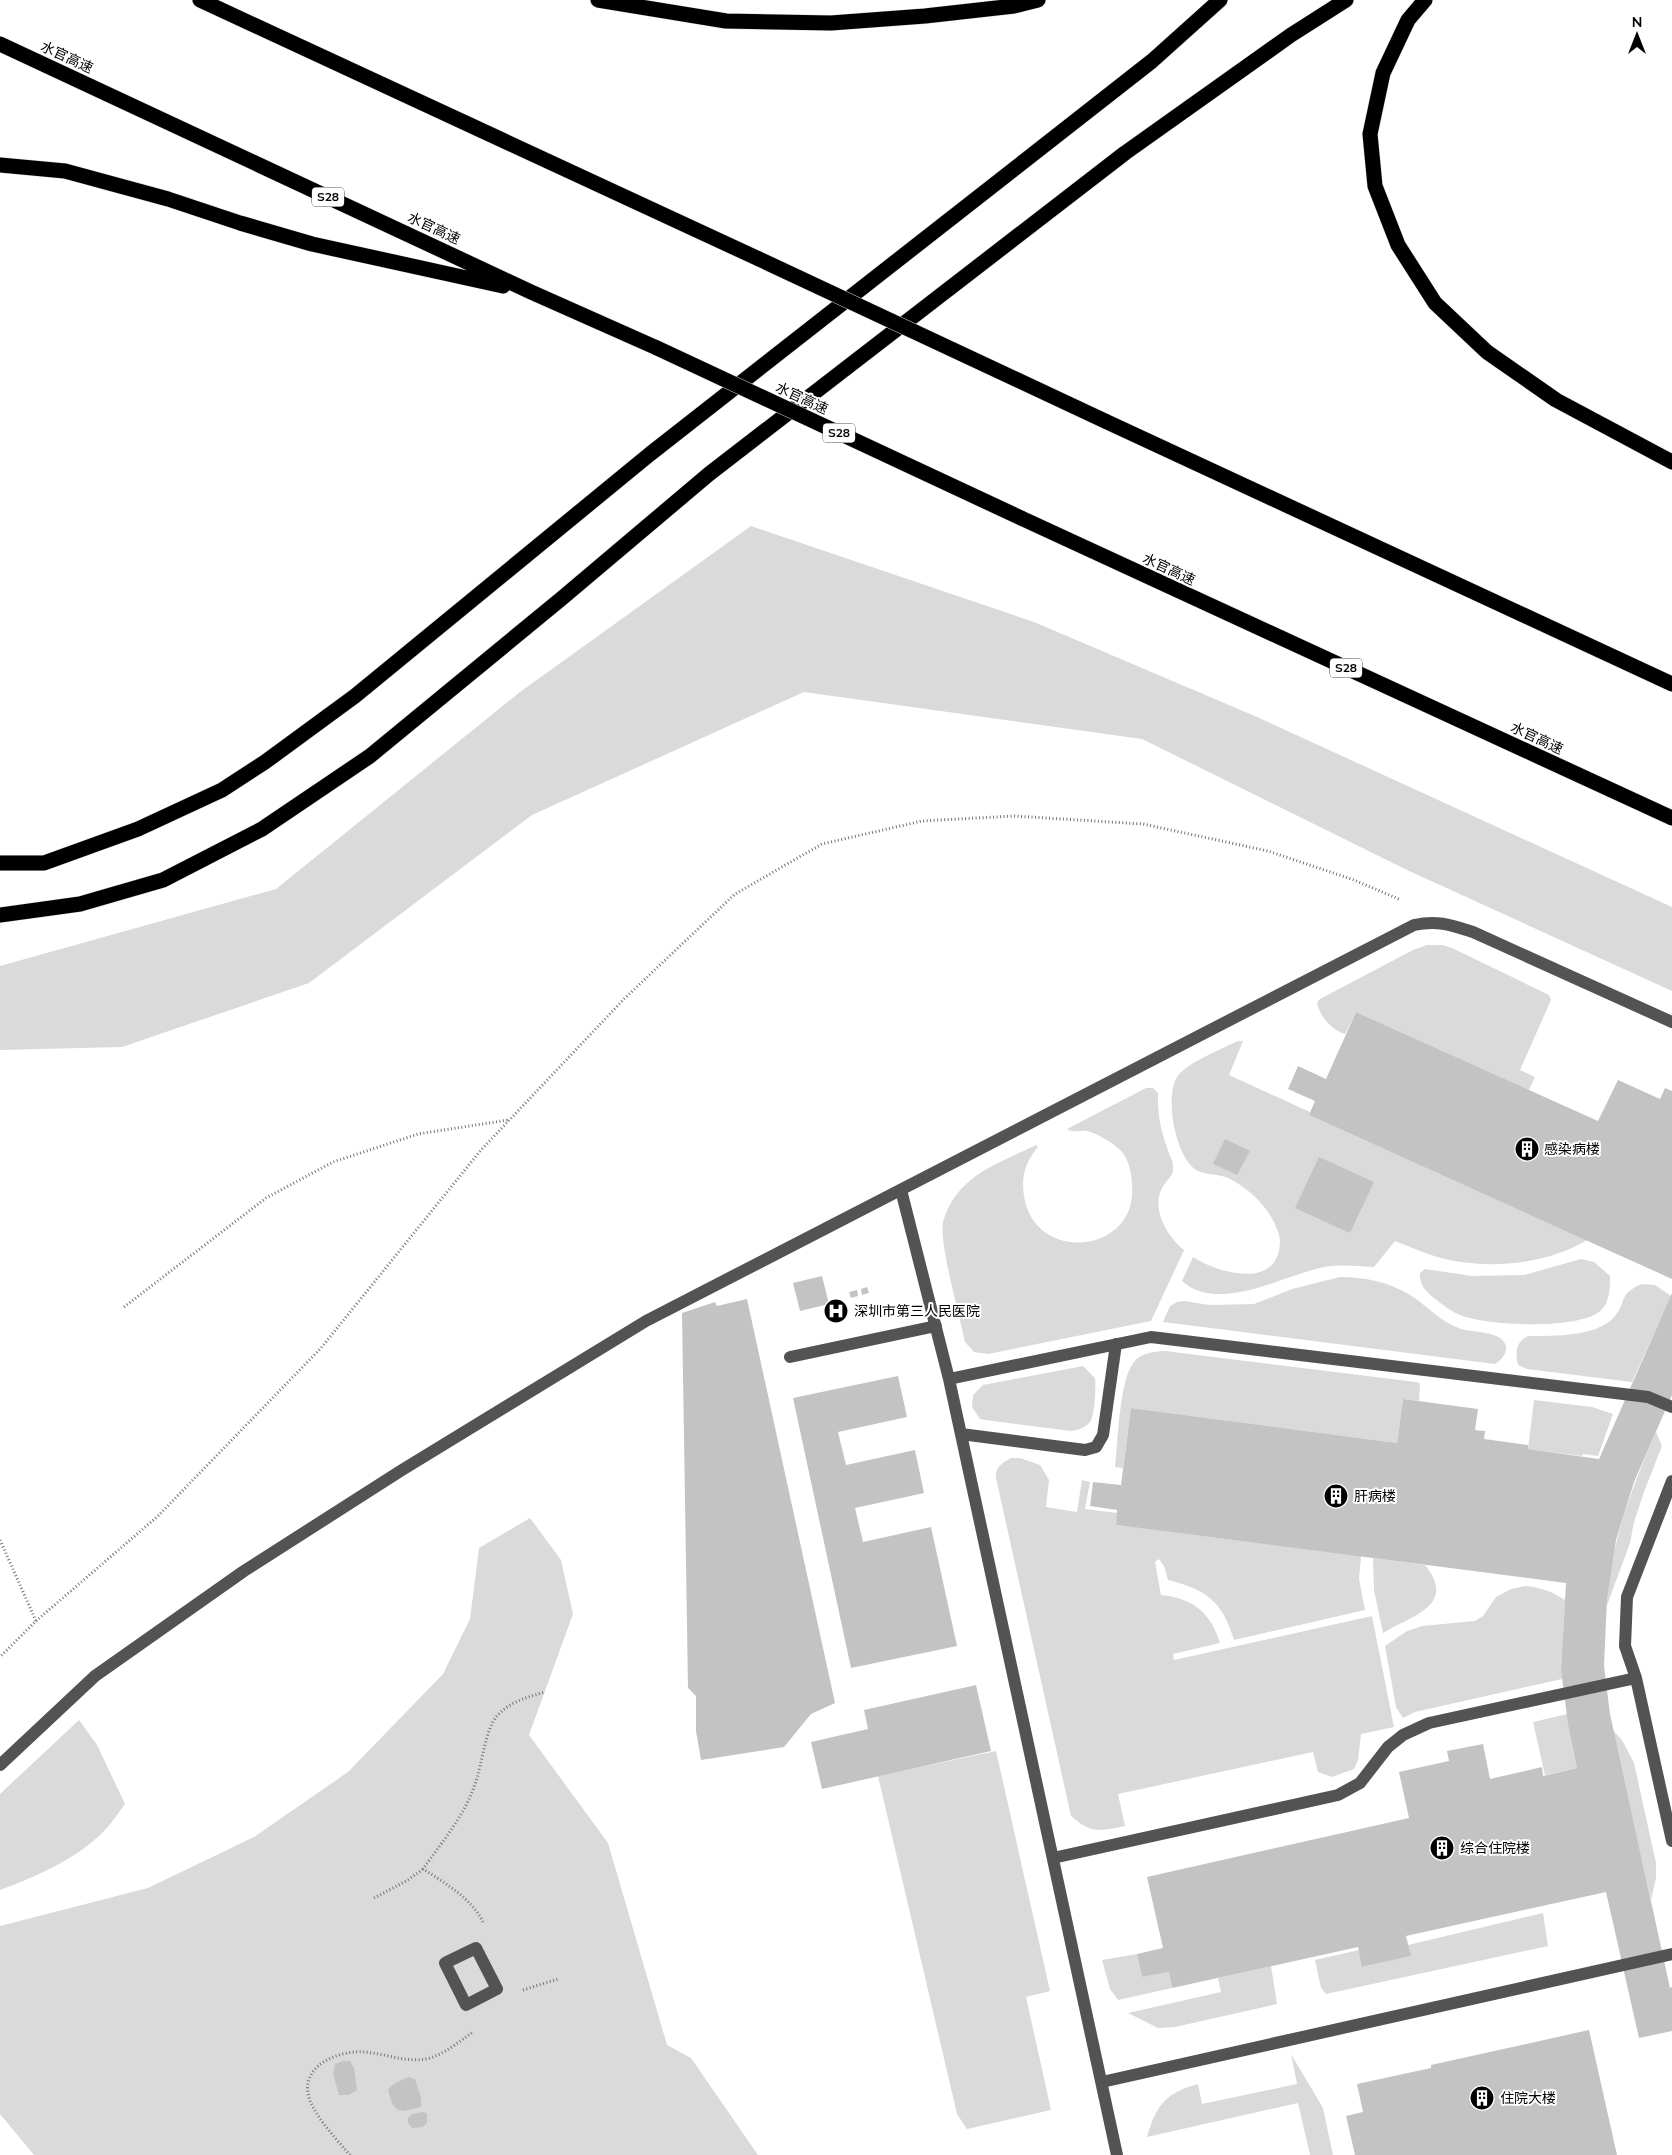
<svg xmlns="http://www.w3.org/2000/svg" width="1672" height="2155" font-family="Mulish,'Noto Sans SC',sans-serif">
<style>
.green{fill:#dadada}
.building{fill:#c3c3c3}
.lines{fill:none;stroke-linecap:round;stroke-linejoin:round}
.highway-casing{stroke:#dbdbdb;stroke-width:16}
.path{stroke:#757575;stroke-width:3;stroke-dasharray:1 2.5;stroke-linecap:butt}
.minor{stroke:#535353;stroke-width:12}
.highway{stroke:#000;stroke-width:15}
.highway-bridge-casing{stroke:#dbdbdb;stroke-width:16;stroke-linecap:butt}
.highway-bridge{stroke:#000;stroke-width:15}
.labels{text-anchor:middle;stroke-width:4;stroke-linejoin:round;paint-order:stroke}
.shield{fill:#fff;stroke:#4c4c4c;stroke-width:1}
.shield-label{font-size:12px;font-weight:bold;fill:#000}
.street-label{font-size:14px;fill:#000;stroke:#fff}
.poi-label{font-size:14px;fill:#000;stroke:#fff;text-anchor:start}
</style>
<rect width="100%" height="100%" fill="#fff"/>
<path class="green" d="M751 526 1034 622 1257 717 1672 907V991L1407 870 1142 739 804 692 532 815 309 983 122 1047 0 1050V966L276 889 520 692Z
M1427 945H1443L1452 948 1549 995 1551 1000 1520 1070 1535 1077 1529 1090 1356 1012 1345 1034C1333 1031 1320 1017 1317 1003L1320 999 1413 950Z
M1238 1041H1243L1229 1075 1310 1112 1309 1115 1587 1240C1547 1264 1494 1269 1449 1260 1430 1256 1413 1248 1395 1241L1374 1267C1357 1266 1341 1264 1324 1267 1285 1275 1217 1314 1182 1281L1193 1257C1214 1271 1268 1288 1278 1254 1280 1247 1281 1239 1278 1232 1271 1209 1249 1188 1228 1178 1219 1174 1207 1175 1198 1171 1176 1160 1164 1098 1177 1077 1186 1063 1222 1049 1238 1041Z
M1146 1088H1153L1158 1093C1157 1112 1161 1132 1168 1150 1169 1155 1173 1160 1173 1165 1175 1176 1166 1180 1162 1188 1151 1209 1167 1236 1184 1250L1151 1321 988 1354 974 1352 965 1342C960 1316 939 1244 943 1222 948 1204 958 1190 972 1179 989 1165 1016 1155 1036 1145L1038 1147C1025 1162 1021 1177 1024 1196 1034 1261 1127 1255 1132 1196 1133 1182 1131 1163 1122 1152 1114 1143 1097 1133 1086 1131 1079 1130 1073 1133 1067 1129Z
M1581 1259 1594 1262 1610 1276C1610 1290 1610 1306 1596 1314 1569 1329 1489 1326 1460 1315 1450 1311 1442 1304 1434 1298 1425 1291 1419 1284 1420 1273L1425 1269 1472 1276 1524 1275Z
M1340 1277C1365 1277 1389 1282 1410 1295 1428 1306 1440 1322 1461 1329 1472 1332 1499 1332 1504 1342 1510 1351 1502 1359 1495 1364L1163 1322 1170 1306 1177 1302 1185 1301 1209 1305 1254 1304 1292 1289Z
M1641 1284 1655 1285 1671 1296 1632 1382 1527 1369 1518 1365C1515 1352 1516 1342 1528 1336 1553 1336 1598 1337 1615 1316 1627 1301 1618 1295 1641 1284Z
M1165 1351 1416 1382 1420 1383 1419 1401 1403 1399 1397 1443 1131 1408 1123 1468 1115 1467C1118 1443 1119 1380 1134 1362 1142 1352 1153 1352 1165 1351Z
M1083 1366 1095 1378C1096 1387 1095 1415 1090 1422 1085 1428 1078 1430 1071 1431L985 1420 980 1419 972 1407 973 1395 983 1385Z
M1534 1400 1592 1407 1613 1414 1598 1456 1583 1454 1582 1456 1528 1449Z
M1656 1432 1662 1446 1644 1492 1634 1522 1630 1543 1606 1608C1610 1546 1631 1489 1656 1432Z
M1011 1458H1020L1040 1465 1049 1480 1046 1507 1077 1512 1082 1480 1090 1482 1085 1509 1117 1513 1116 1525 1361 1556 1359 1579 1365 1610 1234 1640C1222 1601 1207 1590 1168 1580L1164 1566 1159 1559 1155 1562 1161 1595C1193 1598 1211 1613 1220 1643L1173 1654 1174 1660 1372 1616 1394 1727 1361 1734 1358 1760 1354 1769 1332 1777 1318 1772 1313 1752 1118 1794 1125 1826C1100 1831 1091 1834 1071 1816L996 1478C995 1467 1002 1463 1011 1458Z
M530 1518 561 1560 573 1614 529 1735 608 1843 667 2045 691 2058 758 2155H34L0 2114V1926L148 1888 254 1837 348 1772 443 1674 470 1619 479 1548Z
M1373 1558 1425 1565C1458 1606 1410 1616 1383 1633L1374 1590Z
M1525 1586C1540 1587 1553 1592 1565 1600L1561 1670 1562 1679 1415 1712 1403 1718 1396 1707 1385 1646 1407 1631 1422 1626 1475 1621 1483 1616 1496 1597 1511 1589Z
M1567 1714 1577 1768 1545 1775 1533 1722Z
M79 1720 97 1745 125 1804C118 1813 112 1823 104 1831 77 1859 35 1877 0 1890V1794Z
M1613 1730 1622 1740 1634 1763 1656 1863V1878L1651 1900Z
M996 1751 1050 1991 1026 1997 1051 2110 967 2129 957 2114 878 1776Z
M1543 1913 1548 1946 1326 1994 1321 1988 1315 1960 1359 1950 1363 1967 1410 1956 1408 1945Z
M1137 1954 1142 1977 1169 1972 1172 1988 1118 2000 1110 1989 1102 1960Z
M1271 1966 1277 2004 1175 2027 1158 2028 1128 2013 1221 1992 1218 1978Z
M1291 2054 1323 2108 1333 2155H1310L1298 2103 1147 2137C1156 2106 1165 2093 1198 2084L1202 2104 1297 2084Z"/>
<path class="building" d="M1356 1012 1598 1121 1618 1080 1660 1099 1665 1088 1672 1091V1279L1309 1115 1315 1101 1288 1089 1298 1066 1326 1079Z
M1225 1139 1250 1151 1237 1175 1213 1164Z
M1319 1157 1374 1182 1350 1233 1295 1208Z
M822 1276 829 1304 800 1311 793 1283Z
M867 1287 869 1293 862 1295 861 1289Z
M857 1290 858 1296 851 1298 849 1292Z
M1672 1293V1395L1634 1482 1616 1540 1607 1599 1604 1666 1610 1714 1670 1988 1672 1987V2031L1639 2038 1606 1892 1406 1936 1411 1956 1362 1967 1358 1947 1172 1988 1169 1972 1142 1977 1137 1954 1163 1948 1147 1877 1409 1818 1399 1772 1449 1761 1447 1751 1483 1744 1490 1779 1542 1767 1543 1776 1577 1768 1568 1724 1561 1670 1566 1583 1116 1525 1117 1510 1090 1506 1093 1482 1121 1485 1131 1408 1397 1443 1403 1399 1478 1409 1475 1430 1485 1431 1484 1439 1528 1445V1449L1599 1459Z
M747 1299 835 1703 811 1714 784 1747 701 1760 696 1731V1696L688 1688 682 1313 715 1302 717 1306Z
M898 1376 907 1417 838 1432 846 1465 915 1450 924 1493 855 1508 863 1542 931 1527 957 1646 851 1668 793 1398Z
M976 1685 991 1751 822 1789 811 1742 868 1729 864 1710Z
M1589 2030 1617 2155H1355L1346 2116 1363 2112 1357 2084 1431 2068V2065Z
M343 2061H350L354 2068 357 2090 349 2095H339L333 2074 335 2064Z
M408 2077 415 2079 421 2098V2107L404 2111 398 2110 392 2104 388 2090 392 2085Z
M424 2112 427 2114V2123L423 2127 412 2128 408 2123V2118L412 2114Z"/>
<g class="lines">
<defs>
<path id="highway" d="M200 0 759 259
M598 0 726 21 831 23 925 16 1014 6 1038 0
M1425 0 1408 20 1383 73 1370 134 1375 186 1398 245 1435 303 1487 352 1556 400 1672 462
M0 44 531 292 657 348
M0 165 65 171 168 199 240 223 312 244 503 286
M1105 421 1672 684
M1021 518 1672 818
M0 863H44L138 829 222 790 265 762 355 696 650 454 1152 61 1220 0
M0 915 80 904 163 880 262 829 370 756 561 599 709 474 1125 153 1291 35 1346 0"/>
</defs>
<use href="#highway" class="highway-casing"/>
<path class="path" d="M124 1307 266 1198 333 1162 418 1134 508 1120
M0 1540 36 1621 0 1657
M36 1621 158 1516 321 1348 481 1150 624 999 735 894 822 844 922 821 1014 816 1143 824 1268 851 1354 880 1401 900
M374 1898 408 1880 423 1869
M483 1922C471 1898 445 1883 423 1869 442 1842 465 1815 475 1784 482 1766 485 1729 497 1716 509 1702 528 1697 545 1692
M523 1990 558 1979
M350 2155C337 2140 322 2124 313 2107 295 2074 325 2055 354 2052 379 2050 406 2065 430 2058 446 2053 460 2041 473 2032"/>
<path class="minor" d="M901 1190 949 1379 1117 2155
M790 1357 936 1326
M949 1379 1151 1337 1648 1397 1672 1407
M961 1434 1085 1450 1096 1447 1103 1435 1116 1344
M1672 1481 1627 1597 1625 1646 1636 1678 1672 1841
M0 1765 95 1676 244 1571 402 1470 646 1321 1414 925C1438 920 1451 925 1473 932L1672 1022
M1053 1858 1338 1795 1360 1783 1388 1747 1403 1735 1429 1723 1636 1678
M476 1948 497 1989 466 2005 445 1963Z
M1102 2082 1672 1954"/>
<use href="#highway" class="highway"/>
<defs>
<path id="highway-bridge" d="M759 259 1105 421
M657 348 1021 518"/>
</defs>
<use href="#highway-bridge" class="highway-bridge-casing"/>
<use href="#highway-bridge" class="highway-bridge"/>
</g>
<defs>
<symbol id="building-disc" viewBox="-11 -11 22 22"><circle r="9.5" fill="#000" stroke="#fff"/><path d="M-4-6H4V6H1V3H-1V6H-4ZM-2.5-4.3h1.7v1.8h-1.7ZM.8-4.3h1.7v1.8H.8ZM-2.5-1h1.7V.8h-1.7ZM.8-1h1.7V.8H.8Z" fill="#fff"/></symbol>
<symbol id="hospital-disc" viewBox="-11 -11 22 22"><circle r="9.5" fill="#000" stroke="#fff"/><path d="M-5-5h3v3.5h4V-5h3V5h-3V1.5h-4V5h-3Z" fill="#fff"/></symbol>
</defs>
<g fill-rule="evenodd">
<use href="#building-disc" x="1513" y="1135" width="28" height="28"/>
<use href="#hospital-disc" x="822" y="1297" width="28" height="28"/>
<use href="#building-disc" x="1322" y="1482" width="28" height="28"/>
<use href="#building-disc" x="1428" y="1834" width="28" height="28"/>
<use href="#building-disc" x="1468" y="2084" width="28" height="28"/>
</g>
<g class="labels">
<g class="shield">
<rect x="312" y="187.5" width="32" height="19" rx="4"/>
<rect x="823" y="423.5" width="32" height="19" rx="4"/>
<rect x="1330" y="658.5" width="32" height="19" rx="4"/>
</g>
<g class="shield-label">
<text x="328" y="201">S28</text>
<text x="839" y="437">S28</text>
<text x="1346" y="672">S28</text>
</g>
<g class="street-label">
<text transform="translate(67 57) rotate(25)" y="5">水官高速</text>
<text transform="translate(434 228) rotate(25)" y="5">水官高速</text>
<text transform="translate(802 398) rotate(25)" y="5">水官高速</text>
<text transform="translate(1169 569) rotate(25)" y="5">水官高速</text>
<text transform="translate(1537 738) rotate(25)" y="5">水官高速</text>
</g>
<g class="poi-label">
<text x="1544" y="1154">感染病楼</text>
<text x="854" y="1316">深圳市第三人民医院</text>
<text x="1354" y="1501">肝病楼</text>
<text x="1460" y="1853">综合住院楼</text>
<text x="1500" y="2103">住院大楼</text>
</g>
</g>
<g transform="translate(1637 35)" stroke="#ffffff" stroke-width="4" paint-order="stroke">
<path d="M0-4L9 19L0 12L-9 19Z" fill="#000000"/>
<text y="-8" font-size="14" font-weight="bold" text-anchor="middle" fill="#000000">N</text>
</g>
</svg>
